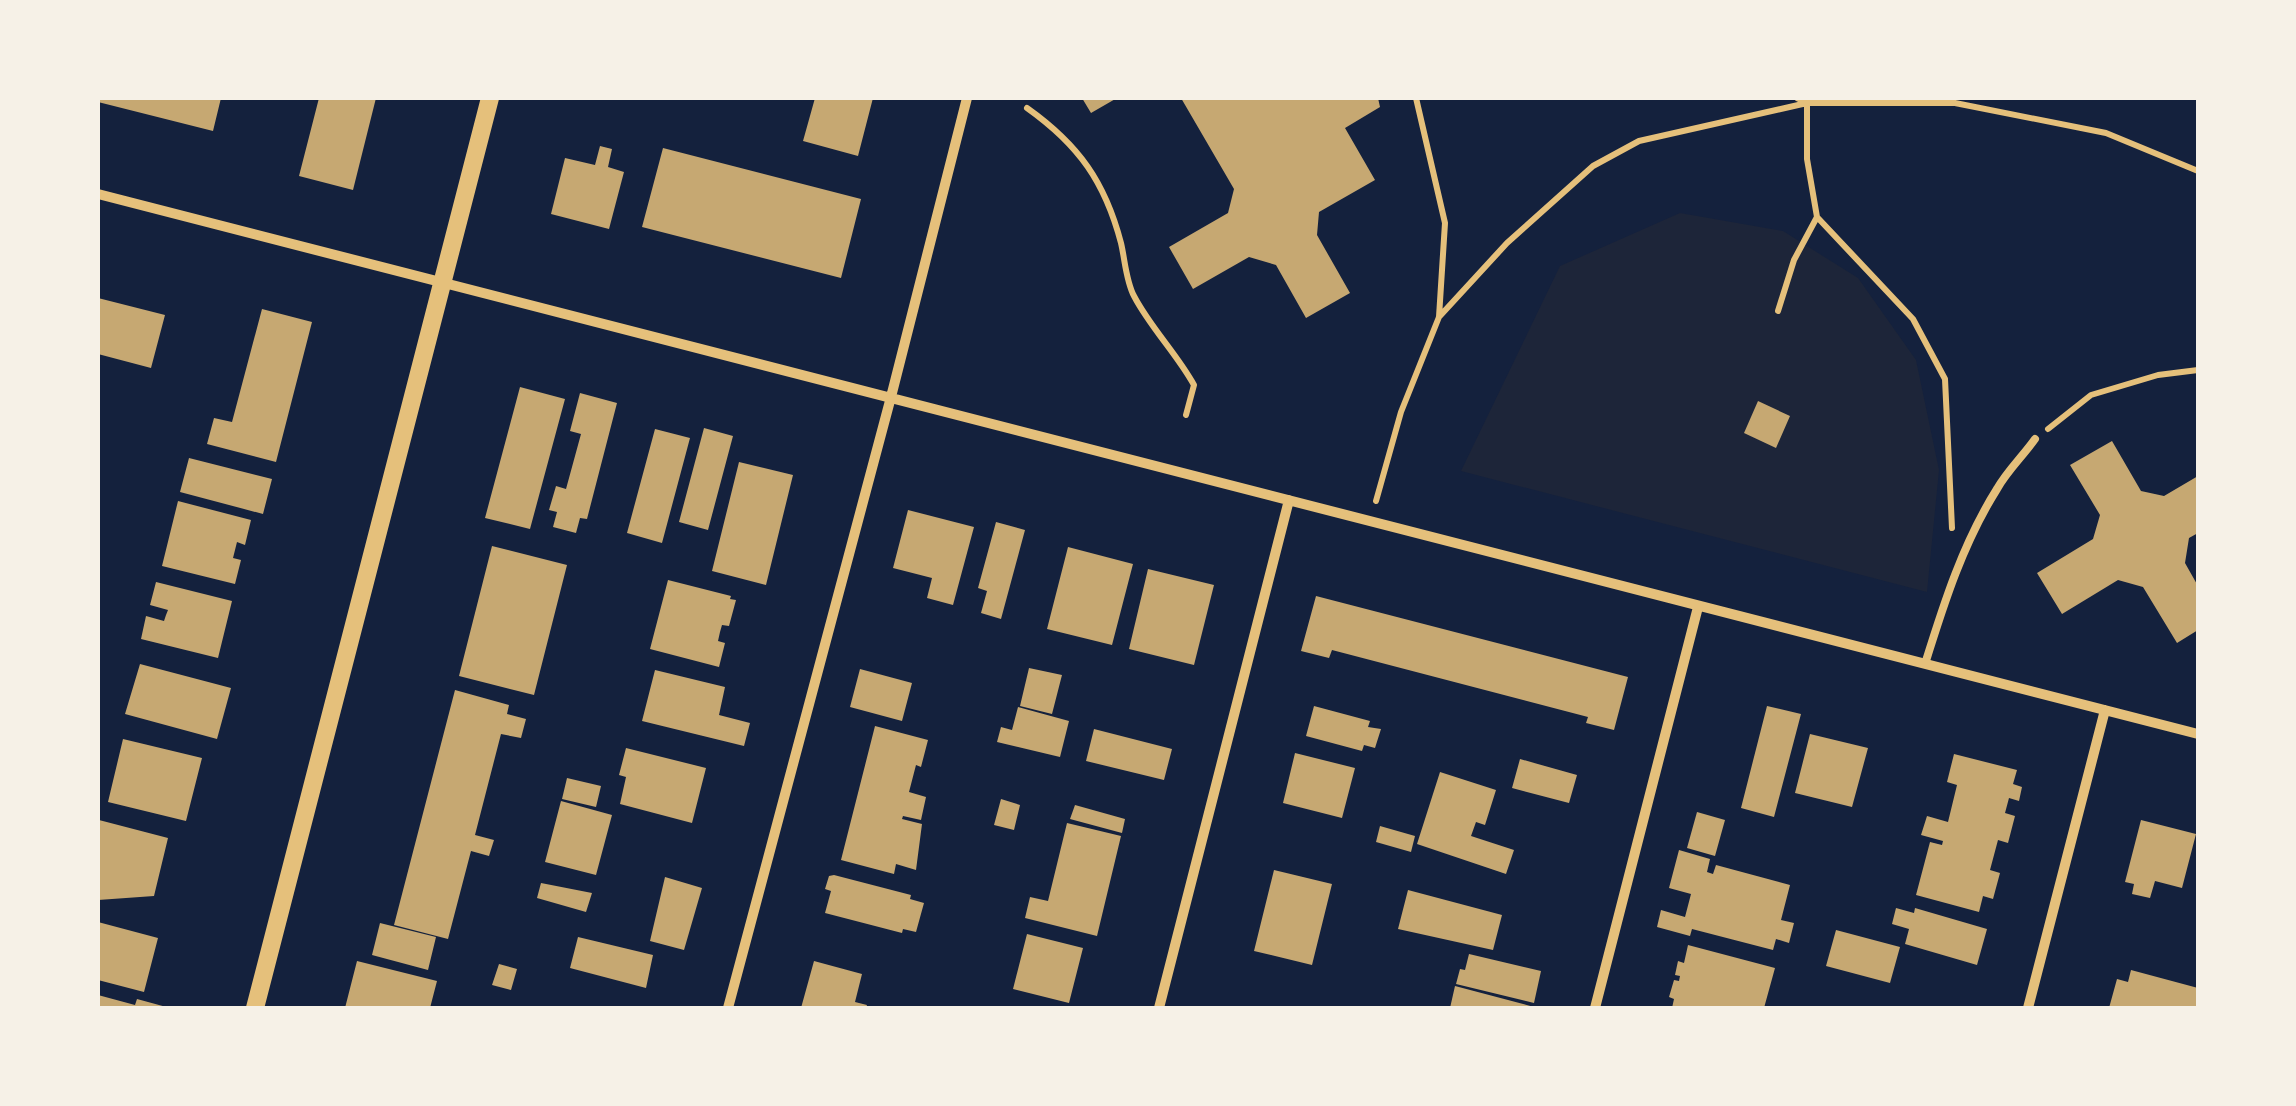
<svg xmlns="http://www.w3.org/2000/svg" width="2296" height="1106" font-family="'DejaVu Sans',sans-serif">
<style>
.green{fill:#1d2539}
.building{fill:#c6a872}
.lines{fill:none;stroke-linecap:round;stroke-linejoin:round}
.path{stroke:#e5c07b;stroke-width:6}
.service{stroke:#e5c07b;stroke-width:8}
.minor{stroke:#e5c07b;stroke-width:10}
.tertiary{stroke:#e5c07b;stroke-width:18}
</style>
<rect width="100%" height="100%" fill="#14213d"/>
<path class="green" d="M1680 213 1783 231 1858 278 1916 360 1939 470 1927 592 1461 471 1560 266Z"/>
<path class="building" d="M98 98H221L213 131 98 102Z
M319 98H376L353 190 299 176Z
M815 98H873L858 156 803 141Z
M1082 98H1117L1091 113Z
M1181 98H1378L1380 107 1345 128 1375 180 1319 212 1317 235 1350 293 1306 318 1276 265 1249 257 1193 289 1169 247 1228 213 1234 189Z
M600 146 612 149 608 167 624 172 609 229 551 214 565 158 595 165Z
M663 148 861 199 841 278 642 227Z
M98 298 165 315 151 368 98 354Z
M262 309 312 322 276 462 207 444 214 418 232 422Z
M520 387 565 399 530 529 485 518Z
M580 393 617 403 587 519 580 518 576 533 553 527 557 512 549 510 556 486 566 489 581 434 570 431Z
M1758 401 1790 416 1776 448 1744 433Z
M704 428 733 436 708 530 679 522Z
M655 429 690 438 662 543 627 533Z
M2112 441 2141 491 2164 496 2198 476V533L2189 538 2185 563 2198 586V630L2177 643 2143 587 2118 580 2062 614 2037 573 2093 539 2100 515 2070 465Z
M189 458 272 479 263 514 180 492Z
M739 462 793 475 766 585 712 571Z
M178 501 251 520 245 545 237 542 233 558 241 560 235 584 162 566Z
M908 510 974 527 953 605 927 598 932 578 893 568Z
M996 522 1025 530 1001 619 981 613 987 591 978 588Z
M492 546 567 565 534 695 459 676Z
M1068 547 1133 564 1112 645 1047 629Z
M1148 569 1214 585 1194 665 1129 649Z
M668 580 731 596 730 599 736 600 729 626 722 625 720 632 718 641 725 643 719 667 650 649Z
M156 582 232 601 218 658 141 639 146 616 164 621 166 615 168 610 150 605Z
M1316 596 1628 677 1614 730 1586 723 1588 717 1332 650 1329 658 1301 651Z
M140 664 231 688 217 739 125 714Z
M1029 668 1062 675 1052 714 1020 706Z
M860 669 912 683 902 721 850 707Z
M655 670 725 687 719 715 750 723 744 746 642 721Z
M455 690 509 705 507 714 526 719 521 738 501 734 475 835 494 840 489 856 471 851 448 939 394 925Z
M1314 706 1370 721 1368 727 1381 729 1375 748 1364 745 1362 751 1306 736Z
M1767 706 1801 714 1774 817 1741 808Z
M1018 707 1069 721 1060 757 997 742 1001 727 1012 730Z
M875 726 928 740 921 767 916 765 909 792 926 797 921 820 903 816 902 819 922 824 916 870 896 864 894 874 841 860Z
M1094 729 1172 749 1164 780 1086 761Z
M1810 734 1868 748 1852 807 1795 793Z
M123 739 202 758 186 821 108 802Z
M626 748 706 768 692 823 620 804 626 777 619 775Z
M1295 753 1355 768 1342 818 1283 803Z
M1954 754 2017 770 2013 784 2022 787 2019 801 2009 798 2005 813 2015 816 2008 843 1998 840 1990 870 2000 873 1993 899 1983 896 1979 912 1916 895 1930 842 1942 845 1943 841 1921 835 1927 816 1948 822 1957 785 1947 782Z
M1520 759 1577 775 1569 803 1512 788Z
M1440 772 1496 790 1485 825 1476 822 1471 836 1514 850 1506 874 1417 844Z
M567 778 601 786 596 807 562 799Z
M1001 799 1020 805 1014 830 994 825Z
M561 801 612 815 596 875 545 862Z
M1075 805 1125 819 1122 833 1070 819Z
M1697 812 1725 820 1715 856 1687 848Z
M99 820 168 838 154 896 98 900Z
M2141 820 2196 834 2182 888 2155 881 2150 898 2132 894 2134 884 2125 882Z
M1067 823 1121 836 1097 936 1025 918 1030 897 1048 901Z
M1380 826 1415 836 1411 852 1376 842Z
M1679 850 1710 859 1707 872 1713 874 1716 865 1790 885 1781 920 1794 923 1789 943 1776 939 1773 950 1692 929 1690 936 1657 927 1661 910 1685 917 1691 894 1669 888Z
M1274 870 1332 884 1312 965 1254 951Z
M834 875 911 895 910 899 924 903 916 932 903 929 902 933 825 913 831 891 825 889 829 876Z
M665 877 702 888 684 950 650 941Z
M541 883 592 893 586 912 537 898Z
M1408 890 1502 915 1493 950 1398 929Z
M1896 908 1914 913 1915 908 1987 929 1977 965 1905 944 1909 929 1892 924Z
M98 922 158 938 144 992 98 980Z
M380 923 436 937 428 970 372 955Z
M1836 930 1900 947 1890 983 1826 966Z
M1027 934 1083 948 1069 1003 1013 989Z
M578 937 653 955 646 988 570 968Z
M1688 945 1775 968 1764 1008H1672L1674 999 1669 997 1674 980 1679 981 1680 976 1675 975 1678 961 1684 963Z
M1469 954 1541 971 1534 1003 1456 984 1460 969 1465 970Z
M357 961 437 981 430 1008H345Z
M814 961 862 974 855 1002 867 1005 866 1008H801Z
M499 964 517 969 511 990 492 985Z
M2131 970 2198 988 2197 1008H2109L2117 979 2128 982Z
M1455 986 1534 1007V1008H1450Z
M98 995 135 1005 137 999 170 1008H98Z"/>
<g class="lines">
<path class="path" d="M1797 98 1807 103H1955L2106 133 2198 171
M1027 108C1079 145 1105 182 1121 243 1125 260 1126 281 1134 296 1150 327 1177 354 1194 385L1186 415
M1778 311 1794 260 1817 217
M1439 317 1507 243 1593 166 1639 141 1807 103V159L1817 217 1913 319 1945 379 1952 528
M2048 429 2091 395 2158 375 2198 370
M1376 501 1401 412 1439 317 1445 223 1416 98"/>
<path class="service" d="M1925 664C1944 603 1963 543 1997 489 2007 471 2023 456 2035 439"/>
<path class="minor" d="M98 194 2198 734
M728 1008 891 397 967 98
M1159 1008 1289 500
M1595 1008 1698 607
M2028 1008 2105 710"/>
<path class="tertiary" d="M255 1008 490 98"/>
</g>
<rect width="2296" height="1106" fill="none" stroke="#f6f1e7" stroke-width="200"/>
</svg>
